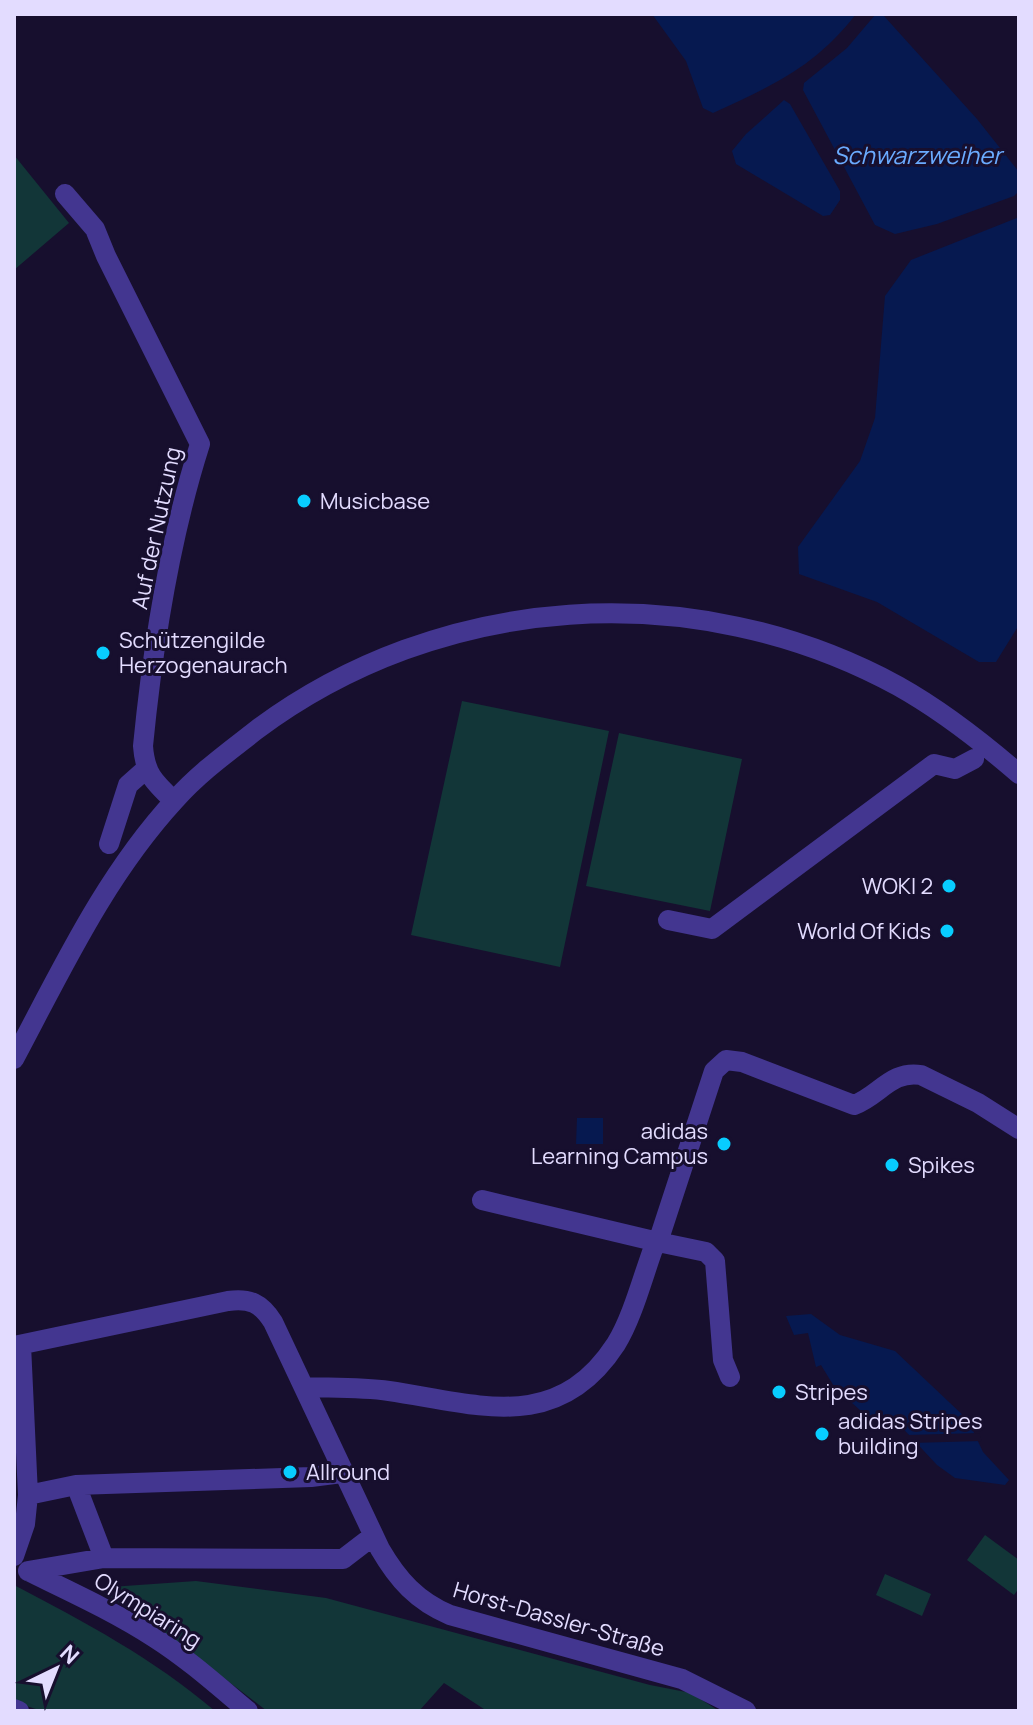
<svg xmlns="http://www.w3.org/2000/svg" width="1033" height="1725" font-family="Manrope,sans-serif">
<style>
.green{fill:#123638}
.water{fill:#061950}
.pier{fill:#170f2e}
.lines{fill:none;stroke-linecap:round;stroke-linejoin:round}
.minor{stroke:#433690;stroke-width:20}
.poi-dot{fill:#08cdff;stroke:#170f2e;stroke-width:3}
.labels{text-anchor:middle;stroke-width:6;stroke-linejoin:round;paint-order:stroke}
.poi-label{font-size:22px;fill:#e3dcff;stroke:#170f2e;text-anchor:start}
.street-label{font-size:22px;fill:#e3dcff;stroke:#170f2e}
.water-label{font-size:24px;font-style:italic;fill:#6aabff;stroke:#170f2e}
</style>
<rect width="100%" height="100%" fill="#170f2e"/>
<path class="green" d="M14 155 69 223 14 270Z
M462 701 609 731 560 967 411 935Z
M619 733 742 759 710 911 586 886Z
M985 1535 1019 1560V1588L1014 1595 967 1560Z
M885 1574 931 1594 922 1616 876 1595Z
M196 1581 326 1598 650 1685 691 1693 719 1711H487L444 1683 419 1711H267L162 1631 96 1588Z
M14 1585C85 1622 154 1659 215 1711H42L14 1702Z"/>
<path class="water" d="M652 14H856C814 68 773 85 713 113L703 108 686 61Z
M875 15 884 16 977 119 1019 172V191L1014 196 937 224 895 234 875 225 803 90 804 83 847 48Z
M784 100 790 104 840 191V200L830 215 823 216 736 164 732 151 746 134Z
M1019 217V625L996 662H979L877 602 799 574 798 547 860 461 875 418 885 296 911 260Z
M577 1118H603V1144H576Z
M811 1314 840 1335 895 1351 968 1420 983 1452 1009 1480 1005 1485 955 1478 937 1465 896 1421 869 1418 835 1388 821 1365 816 1367 808 1333 794 1335 786 1316Z"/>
<path class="pier" d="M979 1433 982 1441 911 1443 907 1439V1435Z"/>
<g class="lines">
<path class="minor" d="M65 194 95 229 106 256 200 444C169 541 153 644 143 746 145 774 154 782 174 801
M109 844 128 785 146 769
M668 920 712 929 934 764 955 769 974 759
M14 1059C62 969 105 876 175 800 199 773 227 753 255 731 440 592 694 575 898 686 941 710 982 742 1019 774
M482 1200 658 1242 714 1071 726 1060 742 1062 854 1105C879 1096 891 1070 921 1075L978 1103 1019 1129
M658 1242 706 1252 715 1261 723 1360 730 1377
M21 1345 28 1495
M14 1346 228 1301C250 1298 261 1303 273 1322L380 1549C398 1580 417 1601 450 1615L682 1679 746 1711
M304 1387C333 1388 361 1387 389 1391 477 1404 557 1435 616 1344 633 1317 644 1272 656 1241
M76 1485 104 1558
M14 1556 25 1524 28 1495 76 1485 311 1477 342 1473
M28 1571 104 1558 343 1559 373 1536
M28 1571C71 1592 115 1612 155 1638 188 1659 218 1686 248 1711
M14 1709 19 1711"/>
</g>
<g class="poi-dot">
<circle cx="304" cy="501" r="8"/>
<circle cx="103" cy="653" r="8"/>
<circle cx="949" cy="886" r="8"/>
<circle cx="947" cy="931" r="8"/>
<circle cx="724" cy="1144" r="8"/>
<circle cx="892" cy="1165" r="8"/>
<circle cx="779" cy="1392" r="8"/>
<circle cx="822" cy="1434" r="8"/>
<circle cx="290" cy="1472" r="8"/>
</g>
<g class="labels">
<g class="poi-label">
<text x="320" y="509">Musicbase</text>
<text x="119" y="648">Schützengilde<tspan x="119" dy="25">Herzogenaurach</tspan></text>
<text x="933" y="894" text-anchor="end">WOKI 2</text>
<text x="931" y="939" text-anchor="end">World Of Kids</text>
<text x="708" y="1139" text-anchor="end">adidas<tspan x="708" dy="25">Learning Campus</tspan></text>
<text x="908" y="1173">Spikes</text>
<text x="795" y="1400">Stripes</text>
<text x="838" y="1429">adidas Stripes<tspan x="838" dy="25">building</tspan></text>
<text x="306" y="1480">Allround</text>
</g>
<g class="street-label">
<text transform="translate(156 528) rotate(-78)" y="8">Auf der Nutzung</text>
<text transform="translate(148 1610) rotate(32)" y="8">Olympiaring</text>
<text transform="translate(559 1619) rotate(16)" y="8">Horst-Dassler-Straße</text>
</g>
<g class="water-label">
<text x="917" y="164">Schwarzweiher</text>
</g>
</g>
<rect width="1033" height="1725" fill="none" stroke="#e3dcff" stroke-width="32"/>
<g transform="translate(56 1669) rotate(43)" stroke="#170f2e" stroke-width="6" paint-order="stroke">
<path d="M0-6L14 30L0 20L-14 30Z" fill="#e3dcff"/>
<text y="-12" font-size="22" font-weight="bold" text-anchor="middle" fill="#e3dcff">N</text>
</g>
</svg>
